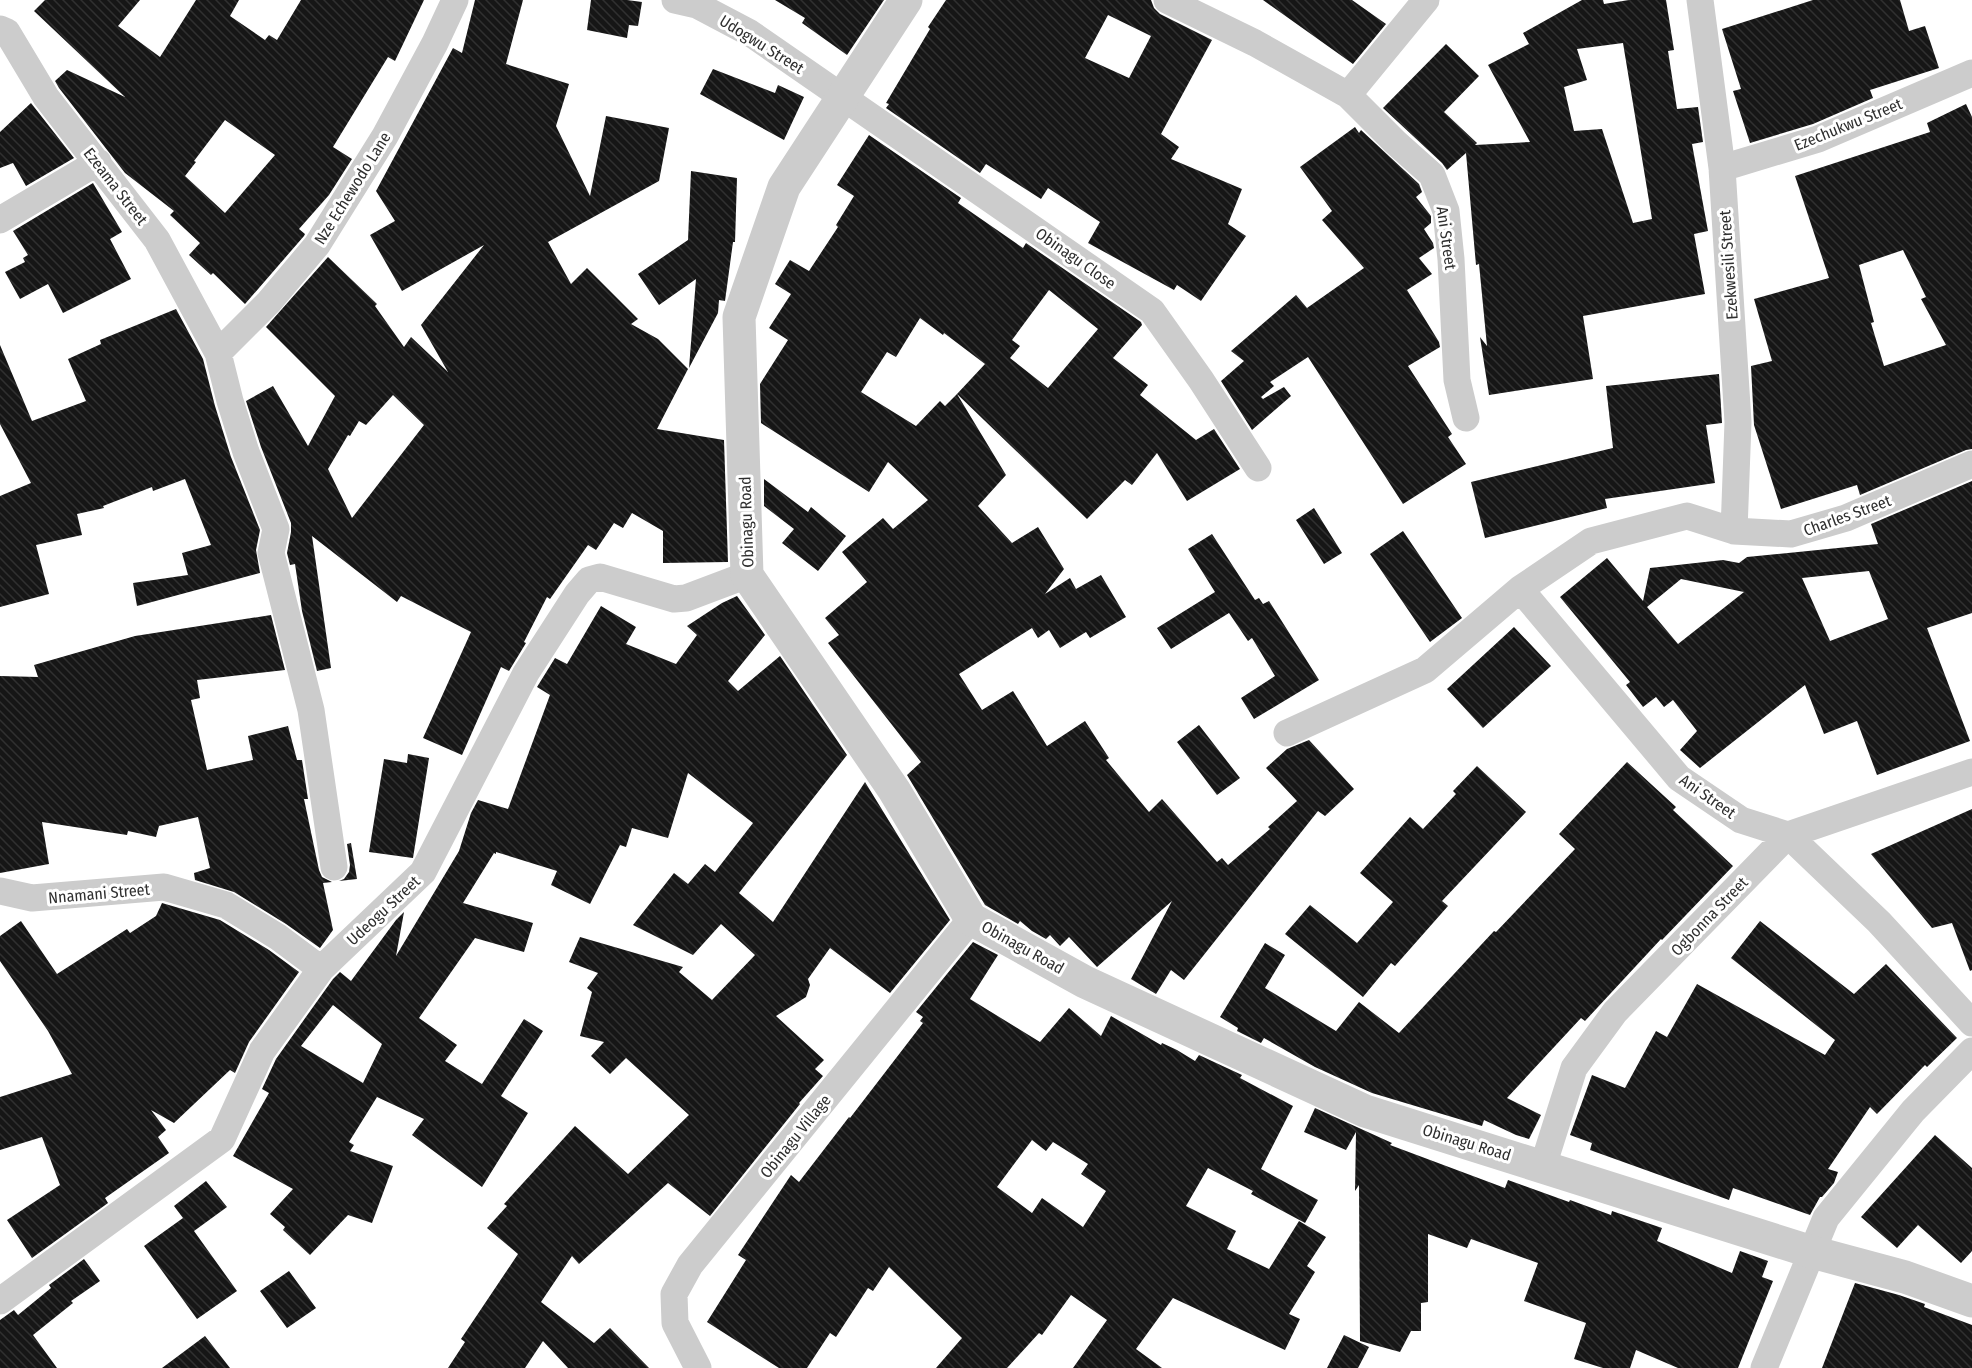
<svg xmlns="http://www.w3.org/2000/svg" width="1972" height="1368" font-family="'Fira Sans Condensed',sans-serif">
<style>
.building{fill:url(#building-back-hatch);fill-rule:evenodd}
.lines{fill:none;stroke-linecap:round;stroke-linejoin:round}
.minor{stroke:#ccc;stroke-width:27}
.tertiary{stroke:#ccc;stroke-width:33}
.labels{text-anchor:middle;stroke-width:6;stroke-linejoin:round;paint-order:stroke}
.street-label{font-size:16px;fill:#2f2f2f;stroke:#fff}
</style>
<defs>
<pattern id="building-back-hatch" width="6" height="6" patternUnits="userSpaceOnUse" patternTransform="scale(1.5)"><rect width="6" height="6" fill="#161616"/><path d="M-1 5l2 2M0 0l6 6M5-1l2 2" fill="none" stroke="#303030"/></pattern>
</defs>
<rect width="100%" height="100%" fill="#fff"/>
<path class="building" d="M45 0H140L118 26 160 57 196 0H239L230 16 265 40 269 35 277 40 301 0H424L395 61 388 57 333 147 352 159 329 195 299 229 305 234 304 236 245 304 213 273 211 275 189 255 200 243 170 215 174 211 125 173 59 88 55 81 67 70 125 97 34 11ZM225 120 275 155 225 213 185 176 196 162 194 161Z
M475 0H523L506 64 569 84 556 126 590 196 606 116 669 128 659 181 548 242 571 284 587 268 638 319 631 324 658 339 688 369 657 429 724 440 728 562 663 563V531L632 513 623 528 614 523 596 550 588 545 550 599 547 597 524 642 526 643 509 671 501 667 462 755 423 738 471 632 401 596 397 602 312 536 331 668 317 671 302 611 295 564 290 565 287 553 291 532V523L261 447 246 401 273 386 308 446 335 396 266 327 328 257 377 304 375 306 404 347 411 337 448 372 421 325 484 245 402 291 370 235 395 221 376 191 453 48 462 53ZM393 395 424 425 352 518 328 469 348 435 350 436 359 421 366 425Z
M591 0H627L642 2 638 26 629 25 627 38 587 30Z
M775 0H884L847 55 802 23 805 18Z
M946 0H1151L1154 8 1160 14 1212 40 1161 134 1179 147 1171 159 1242 189 1228 224 1246 236 1201 301 1177 285 1174 290 1088 243 1100 222 1048 188 1041 199 986 164 980 173 886 108 889 104 886 103 930 29 928 27ZM1108 15 1151 36 1129 78 1085 58Z
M1263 0H1352L1386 24 1353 64Z
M1582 0H1603L1604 4 1629 0H1666L1674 50 1668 51 1677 109 1698 107 1703 142 1692 144 1708 231 1694 234 1705 294 1583 316 1593 379 1489 395 1480 337 1487 346 1479 264 1476 265 1466 153 1447 170 1442 163 1383 108 1446 44 1479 76 1444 112 1477 143 1475 145 1530 142 1488 65 1529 44 1523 33ZM1623 43 1652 219 1633 223 1602 129 1574 131 1564 87 1587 80 1577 49Z
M1813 0H1900L1909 31 1925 26 1939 68 1870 90 1873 98 1813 124 1750 143 1733 91 1741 89 1722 29Z
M713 69 775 93 778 85 804 97 784 140 700 94Z
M31 103 74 158 26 186 13 163 0 168V132Z
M1966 104 1972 117V449L1966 450 1860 495 1857 485 1781 509 1754 425 1751 366 1772 361 1754 299 1829 278 1795 176 1930 132 1927 123ZM1903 250 1926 297 1921 299 1946 345 1884 366 1871 323 1874 322 1859 265Z
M1355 127 1359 133 1361 130 1419 184 1422 192 1416 197 1431 216V223L1424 229 1433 243 1434 248 1419 258 1432 274 1407 290 1439 342 1440 347 1408 366 1452 434 1448 437 1466 464 1403 504 1308 357 1270 382 1274 386 1261 397 1263 399 1284 387 1291 396 1252 430 1221 381 1244 361 1231 351 1296 295 1307 308 1364 268 1322 220 1332 211 1300 167Z
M869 135 961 198 958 203 1023 248 1026 243 1141 322 1142 325 1113 358 1148 385 1140 395 1196 440 1214 429 1240 469 1187 501 1157 453 1132 485 1125 480 1087 519 957 394 985 364 944 333 943 335 920 318 896 357 887 352 861 392 916 426 940 401 945 406 957 394 1006 475 978 506 1012 543 1038 527 1064 569 1045 594 1070 578 1076 589 1101 575 1126 617 1090 638 1086 632 1060 648 1049 630 1038 638 1032 628 959 674 982 710 1013 691 1047 746 1085 721 1109 758 1106 760 1149 812 1162 799 1217 862 1222 858 1228 865 1270 829 1268 827 1297 801 1266 768 1287 749 1309 740 1354 789 1325 816 1318 811 1184 980 1171 970 1156 994 1131 979 1172 901 1097 967 1069 937 1060 946 1050 935 1046 939 1032 931 1020 921 1018 924 985 905 907 775 921 762 828 643 839 635 825 618 867 582 842 552 883 518 893 529 928 500 888 462 869 492 761 423 760 384 788 340 769 328 791 294 775 284 790 260 809 271 838 227 836 225 854 196 837 185ZM1049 290 1098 329 1048 388 1010 358 1020 346 1012 340Z
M691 171 737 178 735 242H733L725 301 719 300 718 313 689 368 696 279 659 305 638 274 688 240Z
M93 183 122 232 110 239 131 279 63 313 48 284 20 299 5 272 25 262 23 258 28 255 13 231Z
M176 309 203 359 215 406 231 457 260 530 256 550 260 573 137 606 133 583 188 575 182 553 211 545 185 479 153 491 152 487 103 506 104 508 77 514 82 535 36 545 49 594 0 607V496L31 483 0 424V345L32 421 86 401 68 359 101 344 100 340Z
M1719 374 1722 423 1706 425 1715 483 1605 499 1607 508 1485 538 1471 482 1613 448 1606 386Z
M764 479 808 512 811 507 846 536 818 571 782 543 794 529 764 506Z
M1972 481V613L1927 628 1970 741 1877 775 1857 721 1824 734 1805 685 1700 768 1680 750 1697 731 1673 700 1664 707 1656 697 1643 707 1626 685 1630 682 1560 597 1607 558 1643 601 1650 568 1723 560 1739 563 1747 557 1878 544 1871 524ZM1869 571 1888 619 1830 641 1802 578ZM1681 579 1744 592 1678 644 1647 607Z
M1314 508 1342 553 1324 564 1296 520Z
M1403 531 1462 618 1430 642 1370 554Z
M1212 534 1255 600 1259 598 1263 604 1269 601 1319 680 1254 719 1241 698 1275 676 1252 638 1248 641 1229 613 1171 649 1157 628 1215 592 1188 549Z
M737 596 765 635 728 681 738 691 780 656 847 755 739 893 773 922 865 782 950 920 890 993 830 948 808 979 810 985 806 997 776 1016 824 1060 815 1069 823 1076 799 1103 800 1104 710 1216 668 1183 579 1264 572 1256 541 1302 594 1343 610 1328 649 1368H568L543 1341 525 1368H448L465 1342 461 1339 518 1254 487 1228 507 1206 504 1204 575 1126 628 1174 689 1115 626 1058 610 1074 591 1056 604 1042 580 1036 592 992 587 988 598 973 569 962 580 937 683 967 679 972 712 1000 755 955 721 924 693 955 633 925 674 873 688 884 705 864 715 872 753 823 688 773 668 838 632 828 626 847 620 845 590 904 551 885 557 871 496 852V854L494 853 463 903 533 923 524 952 475 938 419 1018 457 1045 445 1061 482 1084 524 1019 543 1031 501 1096 528 1113 482 1187 412 1135 424 1119 377 1097 349 1142 354 1145 350 1151 393 1166 372 1223 348 1215 310 1255 283 1230 285 1227 270 1214 293 1189 233 1156 269 1093 262 1089 276 1059 333 979 340 972 351 981 396 920 404 912 396 956 459 851 471 813 478 800 508 809 550 695 537 687 555 658 567 664 601 606 636 627 626 644 676 664 697 635 687 626 722 603ZM333 1005 382 1044 363 1083 301 1046Z
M271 615 285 670 197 680 200 698 191 700 207 770 253 760 248 736 288 726 297 760H302L308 799H304L319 870 322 877 332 882 323 883 333 930 320 948 286 924 234 892 195 880 194 873 210 868 198 817 159 826 156 837 128 831 127 835 42 822 49 864 0 873V676L38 677 34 665 135 636Z
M1514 627 1551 666 1483 728 1447 689Z
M1199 725 1240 778 1217 795 1177 742Z
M408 754 429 758 413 858 369 852 384 759 407 763Z
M1627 762 1676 807 1673 810 1733 866 1662 940 1661 939 1585 1021 1581 1018 1507 1098 1541 1115 1529 1139 1516 1135 1484 1120 1482 1126 1372 1093 1315 1067 1264 1038 1261 1043 1237 1031 1238 1028 1220 1017 1265 943 1285 955 1265 988 1336 1031 1359 1002 1399 1033 1494 931 1496 932 1575 849 1559 834Z
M1477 766 1526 812 1442 901 1448 906 1395 966 1391 963 1363 997 1285 934 1310 905 1357 943 1393 902 1360 873 1410 817 1423 829 1456 794 1453 791Z
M1972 809V970L1970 971 1952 923 1932 928 1871 854Z
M351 843 357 879 339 881 344 879 349 872 350 865 347 844Z
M162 903 220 920 269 950 299 972 249 1042 235 1073 230 1070 174 1123 151 1110 166 1130 158 1137 169 1153 105 1198 108 1203 32 1258 7 1220 60 1185 42 1137 0 1150V1097L72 1074 48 1031 0 961V936L21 921 57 974 127 929 130 933 156 916Z
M1760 921 1854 994 1886 964 1957 1038 1927 1067 1925 1065 1877 1114 1870 1107 1828 1169 1838 1172 1834 1183 1822 1197H1820L1810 1215 1733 1188 1729 1200 1590 1150 1592 1143 1570 1135 1592 1075 1625 1088 1656 1031 1667 1037 1697 984 1825 1055 1835 1040 1731 958Z
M973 942 998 955 970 999 1040 1042 1069 1008 1101 1036 1111 1016 1161 1045 1162 1043 1177 1050 1195 1061 1199 1055 1242 1075 1240 1078 1293 1106 1261 1169 1318 1200 1305 1223 1251 1194 1253 1191 1208 1168 1186 1206 1236 1231 1227 1249 1269 1269 1299 1221 1326 1237 1307 1266 1315 1272 1289 1314 1300 1319 1285 1350 1173 1298 1136 1349 1162 1368H1073L1107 1320 1071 1295 1042 1335 1039 1333 1007 1368H936L962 1338 889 1267 873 1291 868 1288 836 1337 830 1333 807 1368H779L707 1322 746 1260 738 1255 791 1175 799 1182 849 1117 850 1118 923 1023 920 1021 923 1017 916 1012ZM1032 1140 1046 1151 1053 1142 1088 1164 1081 1174 1106 1191 1083 1227 1042 1198 1032 1213 997 1187Z
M1315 1108 1392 1143 1390 1145 1505 1188 1508 1180 1569 1202 1570 1200 1611 1215 1612 1211 1662 1228 1657 1241 1732 1273 1740 1251 1768 1261 1762 1277 1773 1281 1738 1368H1678L1636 1350 1630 1368H1603L1574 1359 1586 1323 1524 1301 1538 1263 1471 1239 1467 1248 1428 1234V1302L1421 1303V1331H1411L1400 1352 1360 1341 1359 1185 1355 1191 1356 1132 1346 1150 1304 1132Z
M1935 1135 1972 1168V1251L1961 1263 1918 1225 1897 1248 1861 1217Z
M206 1181 227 1207 194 1231 237 1291 197 1319 144 1246 183 1218 174 1206Z
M84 1259 100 1281 71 1301 73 1303 33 1335 57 1368H0V1320L14 1310 18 1315 51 1288 49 1285Z
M289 1271 316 1308 287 1328 260 1291Z
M1855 1283 1899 1295 1925 1304 1924 1307 1972 1325V1368H1822Z
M1344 1335 1369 1347 1358 1368H1327Z
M205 1336 230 1368H162Z"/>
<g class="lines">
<path class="minor" d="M675 0 697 5 750 33 1152 311 1201 380 1258 468
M1167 0 1255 43 1348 95 1395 142 1432 175 1446 211 1451 259 1457 380 1466 418
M1700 0 1722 168 1738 422 1734 531
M0 29 7 32 46 97 157 240 218 353 230 401 246 452 276 529 271 553 311 710 334 867
M1348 95 1426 0
M1722 168 1818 139 1972 73
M0 220 98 162
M218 353 269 302 317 245 385 136 435 43 455 0
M1520 589 1679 778 1741 820 1788 835 1879 922 1972 1023
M1287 733 1425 670 1520 589 1591 541 1687 516 1734 531 1791 534 1846 518 1972 464
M0 891 32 898 164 887 226 905 278 937 321 969
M1543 1166 1574 1068 1615 1012 1788 835 1972 772
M0 1301 222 1139 262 1051 321 969 423 872 526 673 577 594 589 580 600 577 674 599 686 598 747 575
M698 1368 675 1323 674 1294 690 1265 971 919
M1764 1368 1826 1218 1913 1111 1972 1051"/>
<path class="tertiary" d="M906 0 784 187 739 317 747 575 894 790 971 919 1085 982 1365 1111 1812 1252 1905 1277 1972 1301"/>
</g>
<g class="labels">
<g class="street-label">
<text transform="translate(762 44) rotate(32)" y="6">Udogwu Street</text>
<text transform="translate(1848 124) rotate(-22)" y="6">Ezechukwu Street</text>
<text transform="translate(116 186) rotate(52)" y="6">Ezeama Street</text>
<text transform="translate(352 188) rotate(-58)" y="6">Nze Echewodo Lane</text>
<text transform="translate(1447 238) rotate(82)" y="6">Ani Street</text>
<text transform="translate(1076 258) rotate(35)" y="6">Obinagu Close</text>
<text transform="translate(1728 265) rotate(-94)" y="6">Ezekwesili Street</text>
<text transform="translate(1847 515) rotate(-20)" y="6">Charles Street</text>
<text transform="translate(746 522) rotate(-92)" y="6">Obinagu Road</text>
<text transform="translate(1708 796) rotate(35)" y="6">Ani Street</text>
<text transform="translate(99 893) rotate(-5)" y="6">Nnamani Street</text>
<text transform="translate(383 910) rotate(-43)" y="6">Udeogu Street</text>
<text transform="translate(1709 916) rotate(-46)" y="6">Ogbonna Street</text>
<text transform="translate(1023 947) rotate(29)" y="6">Obinagu Road</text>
<text transform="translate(795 1136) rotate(-51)" y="6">Obinagu Village</text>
<text transform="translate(1467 1142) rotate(17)" y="6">Obinagu Road</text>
</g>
</g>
</svg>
